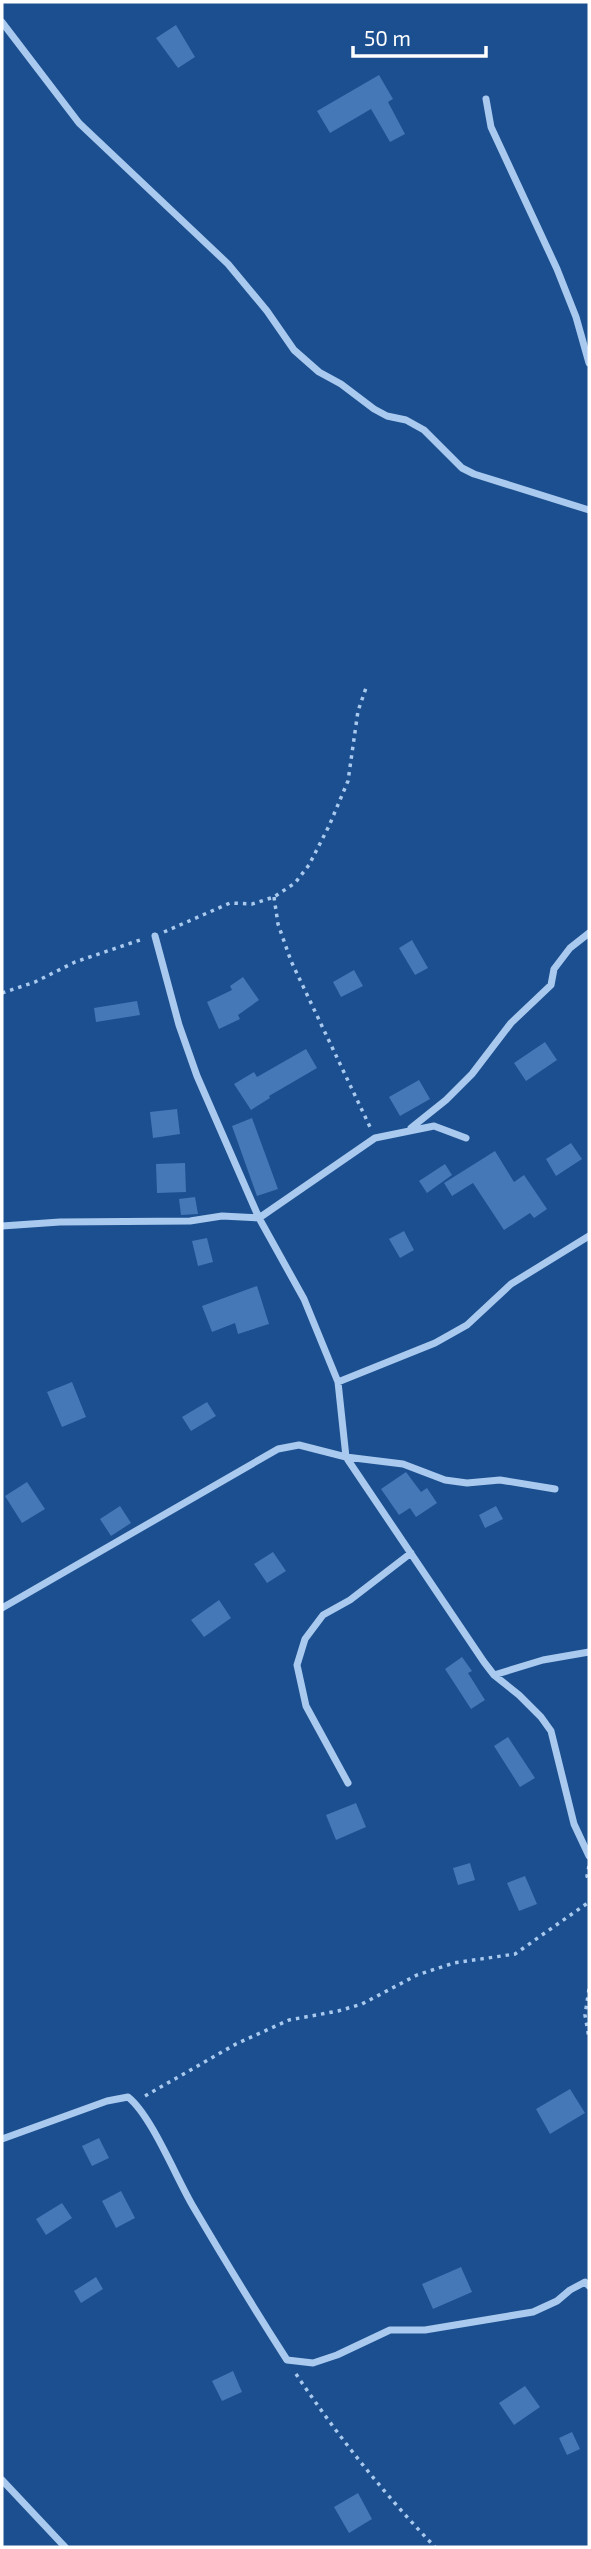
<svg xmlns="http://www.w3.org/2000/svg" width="591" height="2549" font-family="'Exo 2',sans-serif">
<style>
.building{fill:#4478b7}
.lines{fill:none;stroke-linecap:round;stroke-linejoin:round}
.path{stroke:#a9c9ee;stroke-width:3.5;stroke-dasharray:3.5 5;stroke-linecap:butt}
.minor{stroke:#a9c9ee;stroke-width:7}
</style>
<rect width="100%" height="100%" fill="#1b4f8f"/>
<path class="building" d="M176 25 195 57 178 68 156 38Z
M379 75 393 99 388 102 405 134 390 142 371 109 330 133 317 111Z
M412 940 428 968 415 975 399 948Z
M354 970 363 986 341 997 333 982Z
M243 977 259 1000 238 1015 240 1019 219 1029 207 1002 232 990 230 986Z
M137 1001 140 1015 96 1022 94 1008Z
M545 1042 557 1060 526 1081 514 1063Z
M306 1049 317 1068 269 1096 270 1098 251 1110 234 1084 254 1072 257 1077Z
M419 1080 430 1099 400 1116 389 1097Z
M177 1109 180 1134 153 1138 150 1112Z
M252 1118 278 1189 257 1196 232 1126Z
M571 1143 582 1159 556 1176 546 1159Z
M495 1151 514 1182 524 1175 547 1209 534 1218 530 1213 504 1230 473 1183 452 1196 444 1183Z
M185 1163 186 1192 157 1193 156 1164Z
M445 1164 452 1175 427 1193 419 1181Z
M195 1197 198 1214 181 1215 179 1199Z
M404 1231 414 1250 400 1258 389 1239Z
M207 1238 213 1262 198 1266 192 1241Z
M257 1286 269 1324 238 1334 235 1323 212 1332 202 1306Z
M72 1382 86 1417 62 1427 47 1392Z
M207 1402 216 1416 191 1431 182 1417Z
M406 1472 421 1492 427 1488 437 1503 416 1517 410 1508 399 1515 381 1489Z
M27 1482 45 1509 22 1523 5 1496Z
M120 1506 131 1523 111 1536 100 1519Z
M496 1506 503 1519 485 1528 479 1515Z
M273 1552 286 1571 267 1583 254 1564Z
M219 1600 231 1618 204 1637 191 1620Z
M462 1657 472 1671 468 1673 485 1700 471 1709 445 1669Z
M508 1737 535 1778 520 1787 494 1746Z
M356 1803 366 1827 336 1840 326 1815Z
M470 1863 475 1880 458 1885 453 1868Z
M525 1876 537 1904 519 1911 507 1883Z
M570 2089 585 2113 550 2134 536 2109Z
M99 2138 109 2158 92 2166 82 2146Z
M121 2191 135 2218 116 2228 102 2201Z
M62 2203 72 2218 46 2235 36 2219Z
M461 2267 472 2292 433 2309 422 2284Z
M96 2277 103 2289 81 2303 74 2291Z
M233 2371 242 2392 222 2401 212 2381Z
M525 2386 540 2407 514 2425 499 2403Z
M572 2432 580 2449 567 2455 559 2438Z
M358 2493 372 2519 349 2533 334 2507Z"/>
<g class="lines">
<path class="path" d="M274 897 278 924 291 961 371 1129
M164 932 230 903 252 904 274 897 295 883 309 865 329 826 348 781 358 711 366 688
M2 993 35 982 75 962 143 939
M589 1866 587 1876 589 1881
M589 1989 585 2015 589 2038
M145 2096 236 2044 289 2020 338 2011 362 2004 417 1975 454 1963 515 1954 589 1902
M296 2374C337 2435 384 2494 435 2547"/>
<path class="minor" d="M2 22 79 123 228 264 267 311 294 350 319 372 341 384 374 409 387 416 406 420 424 430 462 468 474 474 589 510
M486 99 491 127 557 269 576 317 589 363
M155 936 179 1025 197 1076 259 1218 375 1138 434 1126 466 1138
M411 1128 446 1100 472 1074 511 1023 551 985 554 969 570 948 589 933
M2 1226 60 1222 190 1221 222 1216 259 1218 304 1299 338 1382 346 1457 484 1662 494 1675 519 1695 541 1717 551 1731 574 1824 589 1856
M338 1382 435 1343 467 1325 511 1284 589 1236
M2 1608 278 1449 299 1445 346 1457 403 1464 445 1480 467 1483 500 1480 555 1489
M494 1675 543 1660 589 1652
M348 1783 306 1706 297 1665 305 1639 323 1615 350 1600 411 1553
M2 2139 107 2101 128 2097C152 2116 177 2180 194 2208 224 2259 255 2310 287 2360L313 2363 337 2355 390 2330H425L533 2312 557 2301 570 2290 585 2282 589 2286
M2 2480 65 2547"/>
</g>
<rect width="591" height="2549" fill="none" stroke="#ffffff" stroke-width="7"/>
<path d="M353 46v10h133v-10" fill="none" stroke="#ffffff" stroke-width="3.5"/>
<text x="364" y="46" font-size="21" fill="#ffffff" stroke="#1b4f8f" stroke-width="5" paint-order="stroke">50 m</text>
</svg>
